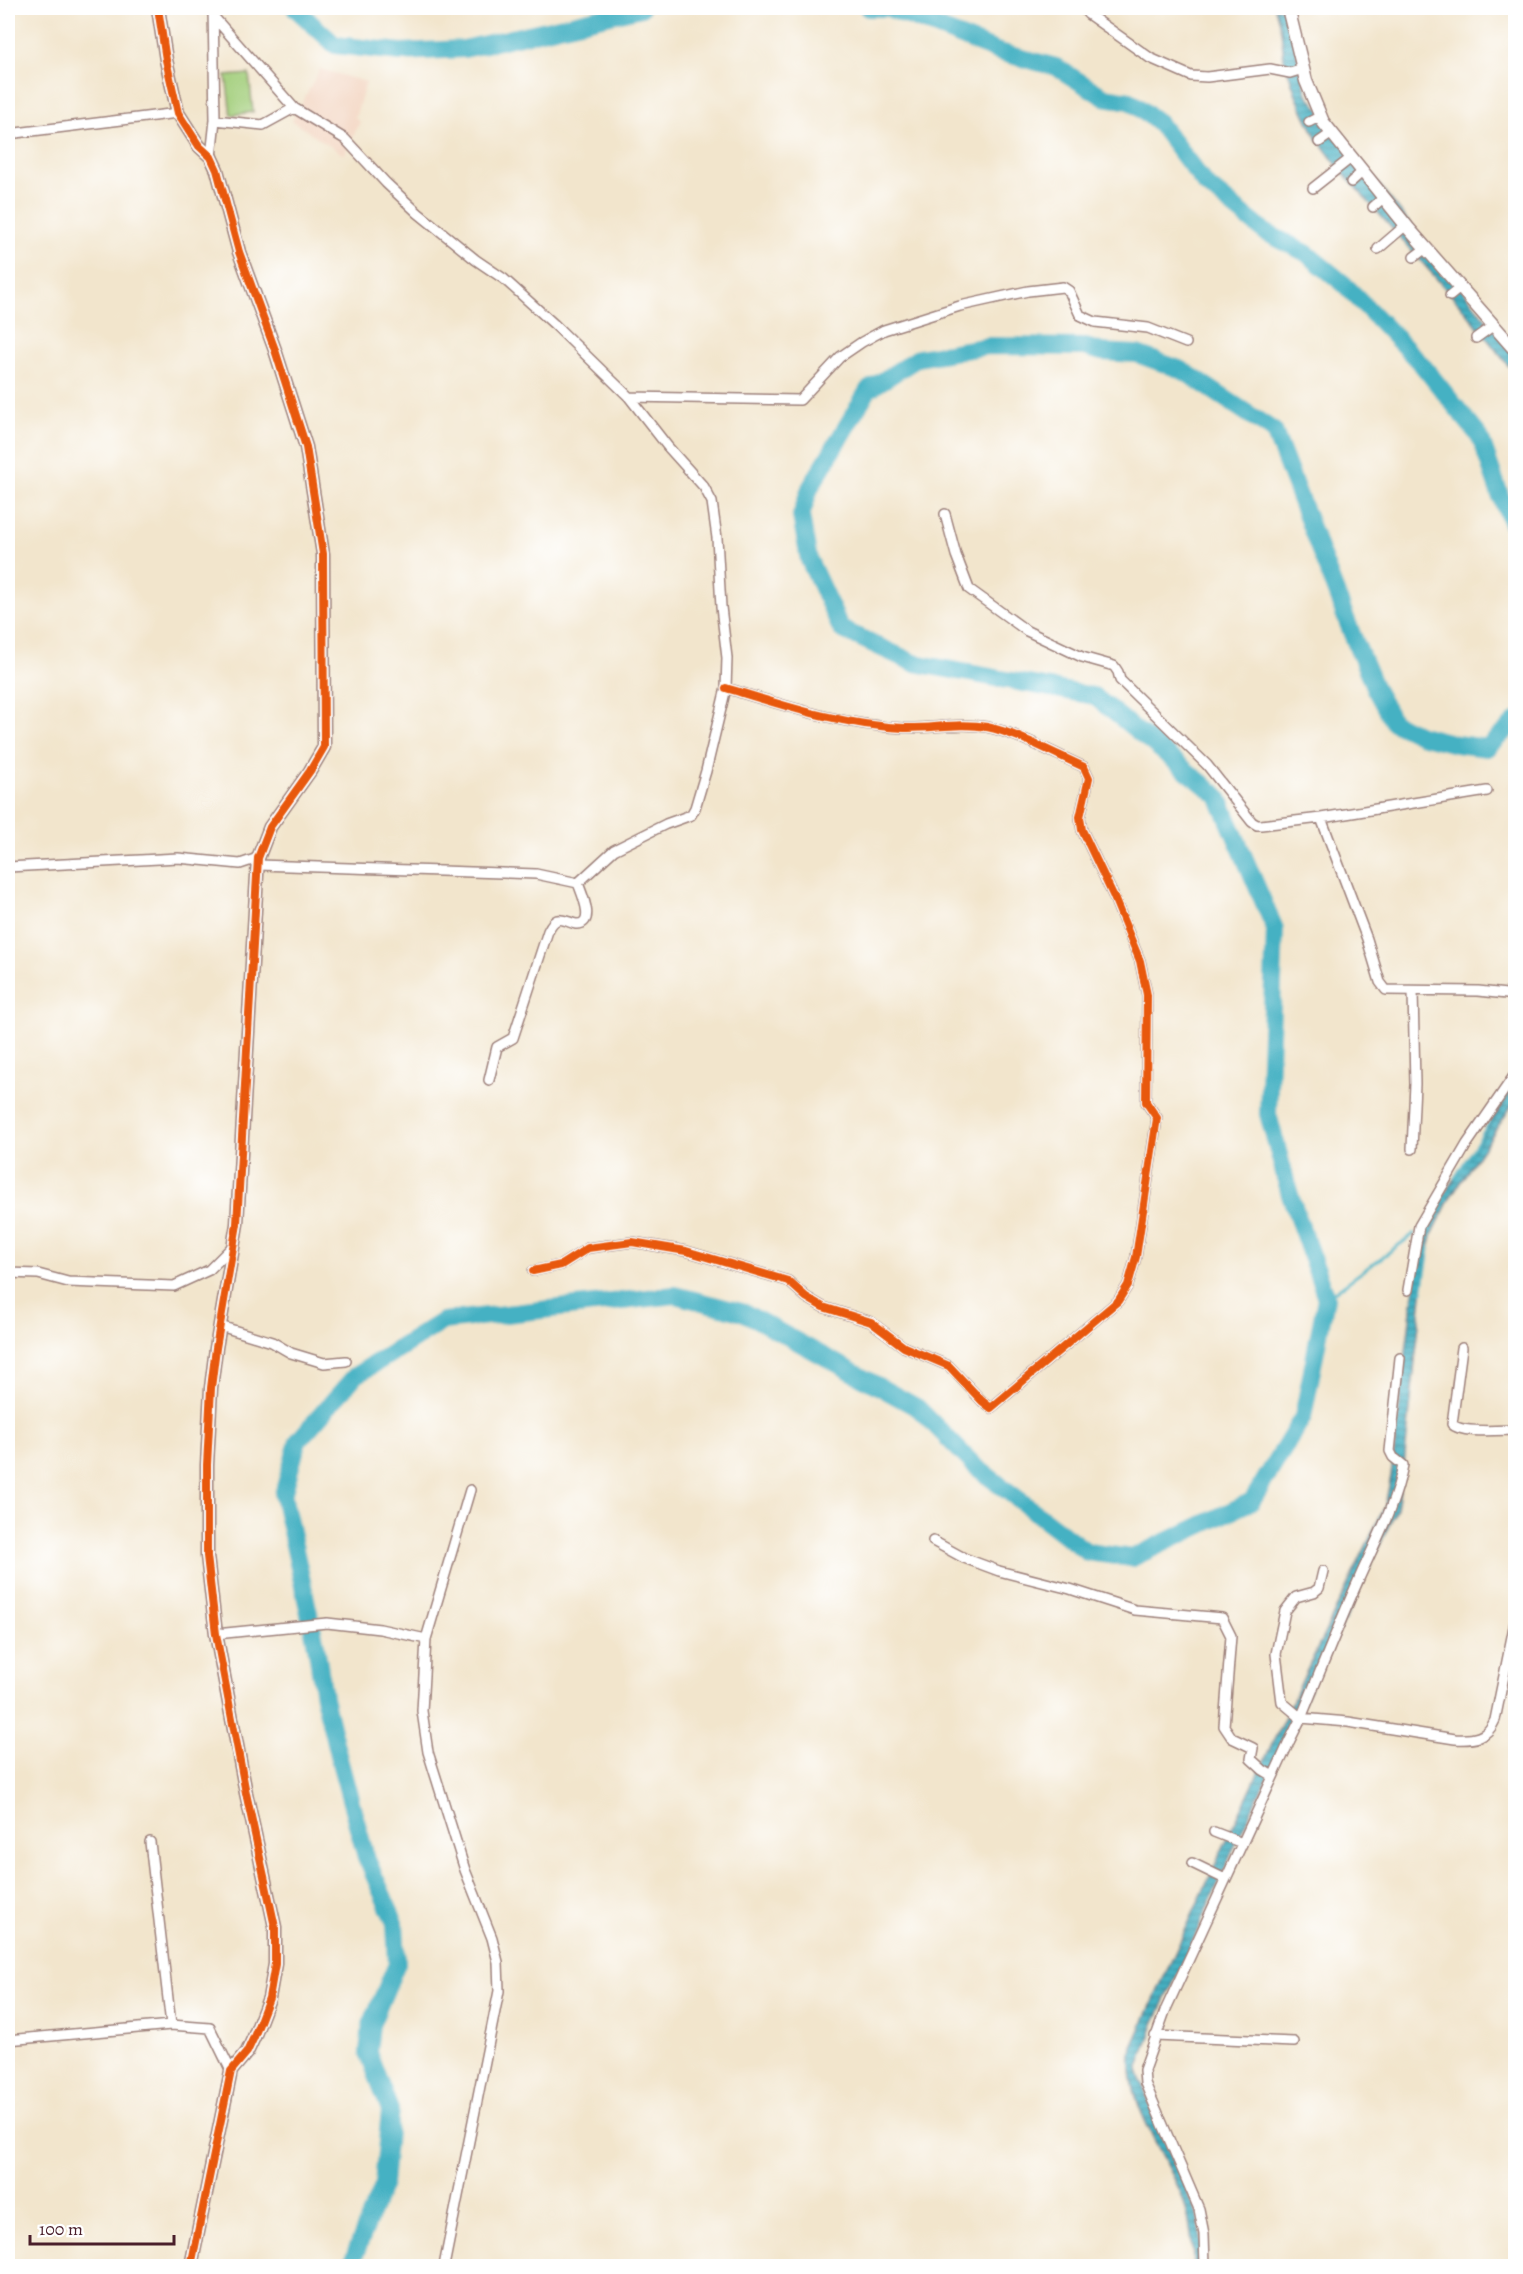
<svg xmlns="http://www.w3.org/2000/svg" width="1523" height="2274" font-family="Alegreya,serif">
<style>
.built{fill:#f3d4bf}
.green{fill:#a2ce7a;stroke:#767652;stroke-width:1.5}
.water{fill:url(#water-rules);stroke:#486877;stroke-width:1.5}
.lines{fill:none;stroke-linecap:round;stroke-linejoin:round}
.stream{stroke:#45b1c3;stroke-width:3}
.river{stroke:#45b1c3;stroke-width:18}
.minor-casing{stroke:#9e827c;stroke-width:12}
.tertiary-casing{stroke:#9e827c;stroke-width:15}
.minor{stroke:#fff;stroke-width:9}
.tertiary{stroke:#fff;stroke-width:12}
.cycleway-casing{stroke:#fff;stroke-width:11}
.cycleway{stroke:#e8590c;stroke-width:8}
</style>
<defs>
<pattern id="water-rules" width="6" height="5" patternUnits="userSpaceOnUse" patternTransform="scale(1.5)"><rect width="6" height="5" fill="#45b1c3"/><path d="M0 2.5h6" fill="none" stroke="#3c8f9f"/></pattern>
</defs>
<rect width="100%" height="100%" fill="#fff"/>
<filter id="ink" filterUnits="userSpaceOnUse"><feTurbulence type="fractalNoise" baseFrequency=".0167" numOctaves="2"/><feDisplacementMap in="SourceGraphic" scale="12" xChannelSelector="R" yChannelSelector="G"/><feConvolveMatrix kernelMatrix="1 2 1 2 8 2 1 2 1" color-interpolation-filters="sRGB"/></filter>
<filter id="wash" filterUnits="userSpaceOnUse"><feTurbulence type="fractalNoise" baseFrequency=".008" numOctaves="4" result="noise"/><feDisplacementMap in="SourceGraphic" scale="24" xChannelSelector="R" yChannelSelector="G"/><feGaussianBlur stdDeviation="1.35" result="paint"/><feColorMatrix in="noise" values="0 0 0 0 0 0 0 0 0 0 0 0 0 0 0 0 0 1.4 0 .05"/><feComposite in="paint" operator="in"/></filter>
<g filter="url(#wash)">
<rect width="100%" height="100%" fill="#f2e5cc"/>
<path class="built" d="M320 69 366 82 355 118 360 122 344 155 292 121Z"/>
<path class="green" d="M249 74 253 112 231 115 226 76Z"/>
<path class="water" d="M1275 8H1285L1307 94 1515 356V374L1466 312 1342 172 1316 137 1297 98 1284 59 1281 30Z
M1515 1087V1101L1451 1196 1433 1233 1426 1258 1404 1465 1397 1508 1349 1612 1294 1720 1237 1841 1187 1954 1154 2024 1138 2070 1156 2124 1177 2167 1199 2220 1202 2266H1193C1193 2242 1189 2212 1179 2189 1160 2145 1123 2098 1132 2047L1227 1839 1385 1506 1391 1476 1418 1253 1423 1227Z"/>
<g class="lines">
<path class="stream" d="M1455 1178 1515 1082
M1422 1292 1429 1248
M1326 1298 1414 1234"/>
<path class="river" d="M295 8 335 45 401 52 464 49 641 8
M868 8H888L999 52 1056 67 1104 97 1130 101 1159 123 1206 185 1265 232 1306 253 1344 284 1423 366 1480 437 1500 495 1516 533
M354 2266 352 2262 383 2184 390 2110 368 2052 371 2025 397 1963 395 1923 366 1857 338 1755 324 1697 316 1645 283 1495 298 1441 355 1376 443 1321 675 1295 745 1313 918 1408 975 1466 1087 1552 1132 1558 1252 1501 1303 1417 1326 1298 1290 1195 1268 1114 1275 929 1218 796 1094 696 914 663 841 629 809 560 801 516 810 488 868 390 918 358 988 346 1085 347 1102 352 1137 354 1182 370 1274 431 1352 634 1375 689 1393 722 1420 735 1456 744 1487 748 1516 721"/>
</g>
</g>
<g filter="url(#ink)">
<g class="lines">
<defs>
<path id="minor" d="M213 8 215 120
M1083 8 1088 14 1150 58 1191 76 1207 77 1270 69 1290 73 1303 69
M213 16 294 108
M1309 122 1321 116
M8 134 178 113
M1319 142 1332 133
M211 157 215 120 263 125 294 108 345 139 386 183 418 213 476 260 504 279 555 325 629 397 668 447 704 487 712 502 717 538 721 607 727 658 726 688 706 771 695 808 691 815 666 824 614 850 578 883C581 892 597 925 576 924 570 923 563 918 557 920 552 922 550 927 548 931L513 1038 497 1047 489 1080
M1351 182 1362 172
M1313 188 1351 158
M1373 207 1383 198
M1378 249 1406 225
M1414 257 1426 248
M1450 296 1461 287
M1476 338 1494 325
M629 397 800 400 840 357 862 342 884 330 960 306 1028 291 1063 287 1069 291 1080 315 1095 322 1148 328 1186 343
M945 514 956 555 969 589 1027 631 1082 657 1114 666 1118 672 1120 680 1207 765 1252 822 1257 825H1261L1321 818
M1487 791 1321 818 1367 939 1380 982 1386 990 1478 991 1516 995
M258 865 536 874 578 883
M8 867 178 858 240 864 258 858
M1412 1149 1415 1084 1413 991
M533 1271 561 1265 588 1248 632 1242 686 1251 788 1281 806 1297 823 1307 871 1322 904 1347 949 1366 982 1401 991 1408 1118 1301 1128 1285 1136 1257 1157 1118 1146 1102 1147 995 1140 961 1113 895 1082 830 1080 817 1089 778 1084 767C1055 754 1017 733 987 727 959 722 932 729 904 728 845 726 782 705 726 688
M8 1273 38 1274 68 1282 174 1286 209 1270 234 1245
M1408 1290 1419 1226 1467 1144 1516 1073
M220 1326 272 1342 291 1353 324 1363 346 1361
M1462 1348 1452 1424C1461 1434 1500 1430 1516 1430
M933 1541 964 1558 999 1571 1070 1589 1135 1610 1222 1618 1231 1636 1224 1726 1232 1738 1253 1748 1251 1759 1263 1770 1273 1776
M1323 1571 1319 1588 1314 1592 1296 1597 1285 1611 1276 1654 1282 1702 1301 1718C1320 1672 1338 1626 1358 1581 1375 1542 1395 1507 1403 1465L1393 1457 1390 1451 1400 1358
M216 1634 327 1623 380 1629 426 1639
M1214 1832 1242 1843
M150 1842 171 2025
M1192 1863 1225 1879
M1155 2036 1294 2042
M8 2040 171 2025 210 2028 231 2071
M444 2266 499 1991 498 1962 492 1938 465 1870 428 1752 422 1711 426 1639 470 1490
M1205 2266 1204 2234 1199 2209 1145 2083 1144 2070 1165 2011 1290 1740 1301 1718 1348 1722 1455 1739C1473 1740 1487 1739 1495 1720L1516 1617"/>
<path id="tertiary" d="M158 8 166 60 178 113 199 146 211 157 217 170 239 252 275 350 306 447 323 554 324 747 310 771 270 827 258 858 237 1224 216 1348 211 1388 207 1465V1556L216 1634 246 1793 275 1927V1964L269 1998 254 2037 247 2052 231 2071 191 2266
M1288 8 1306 81 1323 122 1409 229 1516 351"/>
</defs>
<use href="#minor" class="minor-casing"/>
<use href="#tertiary" class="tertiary-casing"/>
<use href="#minor" class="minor"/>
<use href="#tertiary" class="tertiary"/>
<defs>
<path id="cycleway" d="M158 8 166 60 178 113 199 146 211 157 217 170 239 252 275 350 306 447 323 554 324 747 310 771 270 827 258 858 237 1224 216 1348 211 1388 207 1465V1556L216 1634 246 1793 275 1927V1964L269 1998 254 2037 247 2052 231 2071 191 2266
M533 1271 561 1265 588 1248 632 1242 686 1251 788 1281 806 1297 823 1307 871 1322 904 1347 949 1366 982 1401 991 1408 1118 1301 1128 1285 1136 1257 1157 1118 1146 1102 1147 995 1140 961 1113 895 1082 830 1080 817 1089 778 1084 767C1055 754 1017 733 987 727 959 722 932 729 904 728 845 726 782 705 726 688"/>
</defs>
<use href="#cycleway" class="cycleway-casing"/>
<use href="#cycleway" class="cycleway"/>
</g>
</g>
<rect width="1523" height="2274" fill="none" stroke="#fff" stroke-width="30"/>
<path d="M30 2235v9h144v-9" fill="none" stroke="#4a1f2b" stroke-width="3"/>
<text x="39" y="2235" font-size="18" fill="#4a1f2b" stroke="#ffffff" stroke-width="4.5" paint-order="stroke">100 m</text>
</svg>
